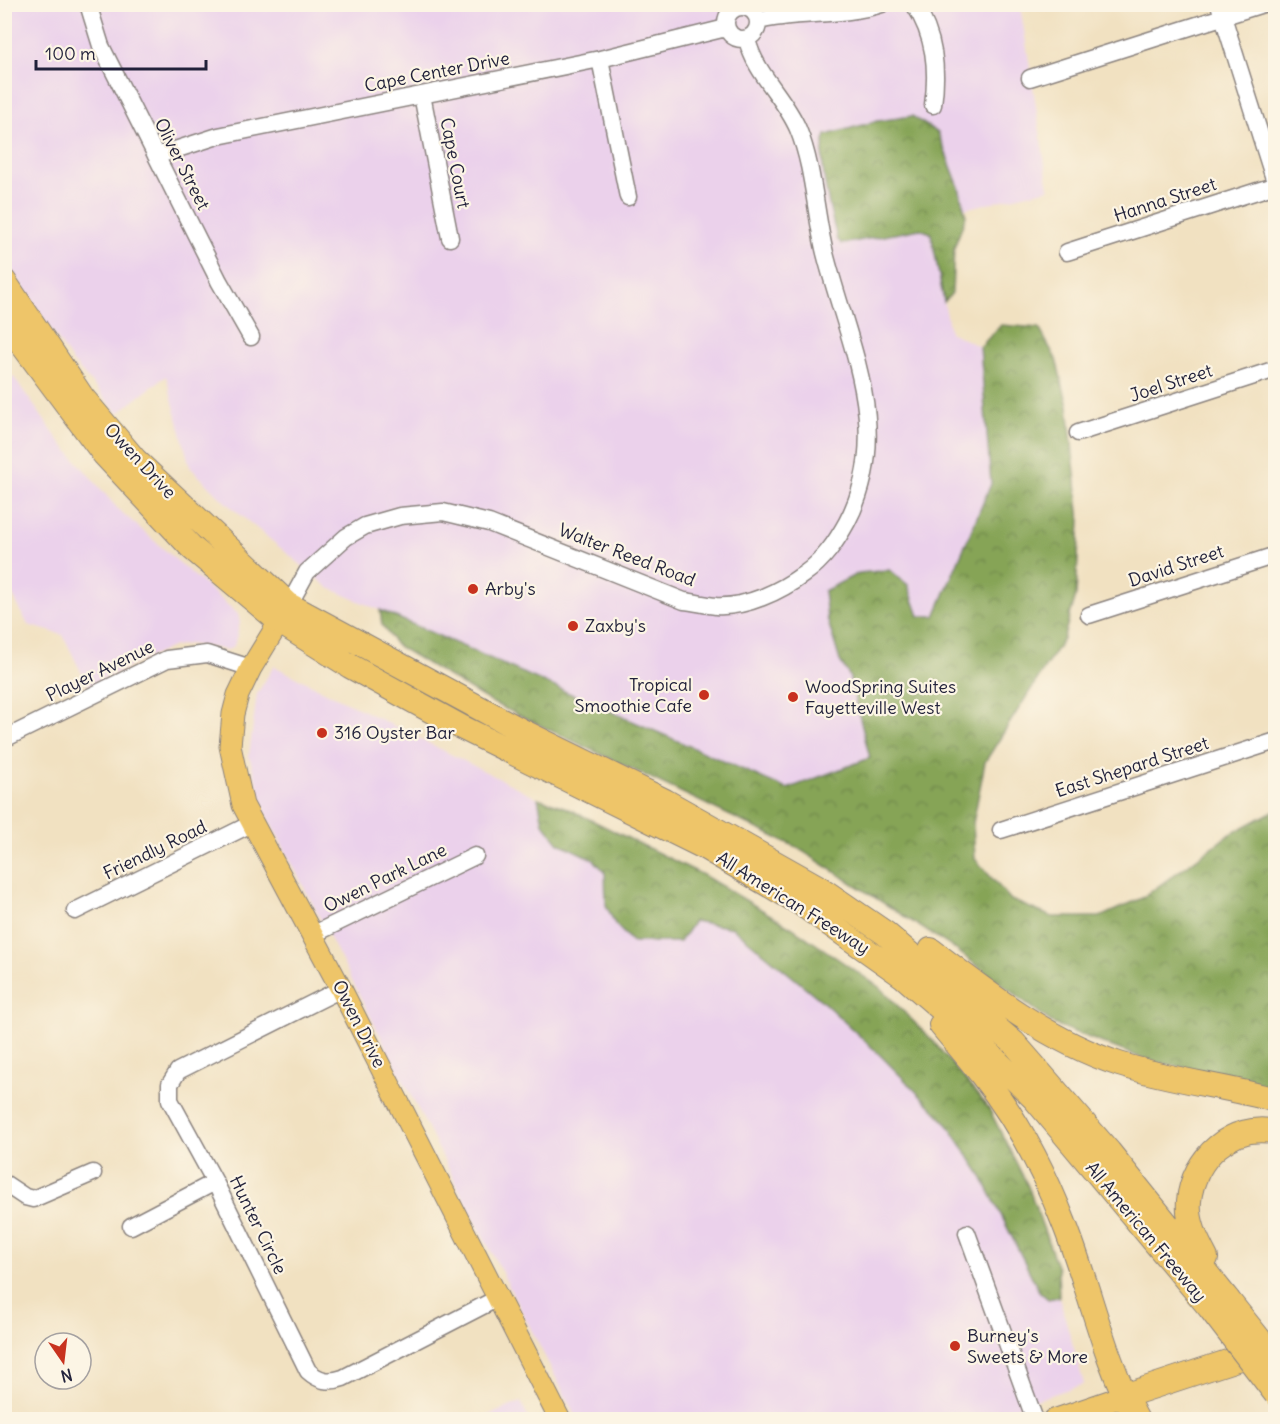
<svg xmlns="http://www.w3.org/2000/svg" width="1280" height="1424" font-family="Delius,sans-serif">
<style>
.built{fill:#ebd1eb}
.forest{fill:url(#forest-crowns);stroke:#546349;stroke-width:1.5}
.lines{fill:none;stroke-linecap:round;stroke-linejoin:round}
.minor-casing{stroke:#8a827e;stroke-width:19}
.major-casing{stroke:#8a827e;stroke-width:23}
.highway-casing{stroke:#8a827e;stroke-width:26}
.minor{stroke:#fff;stroke-width:16}
.major{stroke:#eec569;stroke-width:21}
.highway{stroke:#eec569;stroke-width:24}
.highway-bridge-casing{stroke:#8a827e;stroke-width:26;stroke-linecap:butt}
.highway-bridge{stroke:#eec569;stroke-width:24}
.poi-dot{fill:#c8321e;stroke:#fcf5e5;stroke-width:2}
.labels{text-anchor:middle;stroke-width:4.5;stroke-linejoin:round;paint-order:stroke}
.street-label{font-size:18px;fill:#22223b;stroke:#fcf5e5}
.poi-label{font-size:18px;fill:#22223b;stroke:#fcf5e5;text-anchor:start}
</style>
<defs>
<pattern id="forest-crowns" width="20" height="18" patternUnits="userSpaceOnUse" patternTransform="scale(1.5)"><rect width="20" height="18" fill="#86a457"/><path d="M2 6a3 3 0 1 1 6 0M12 15a3 3 0 1 1 6 0" fill="none" stroke="#6d8549"/></pattern>
</defs>
<rect width="100%" height="100%" fill="#fcf5e5"/>
<filter id="ink" filterUnits="userSpaceOnUse"><feTurbulence type="fractalNoise" baseFrequency=".0167" numOctaves="2"/><feDisplacementMap in="SourceGraphic" scale="12" xChannelSelector="R" yChannelSelector="G"/><feConvolveMatrix kernelMatrix="1 2 1 2 8 2 1 2 1" color-interpolation-filters="sRGB"/></filter>
<filter id="wash" filterUnits="userSpaceOnUse"><feTurbulence type="fractalNoise" baseFrequency=".008" numOctaves="4" result="noise"/><feDisplacementMap in="SourceGraphic" scale="24" xChannelSelector="R" yChannelSelector="G"/><feGaussianBlur stdDeviation="1.35" result="paint"/><feColorMatrix in="noise" values="0 0 0 0 0 0 0 0 0 0 0 0 0 0 0 0 0 1.4 0 .05"/><feComposite in="paint" operator="in"/></filter>
<g filter="url(#wash)">
<rect width="100%" height="100%" fill="#f1e1c1"/>
<path class="built" d="M4 5H1020L1049 189 964 209 959 187 912 116 877 121 826 135 822 146 837 239 842 244 930 227 950 332 980 347 991 484 935 616 849 675 870 758 787 789 329 588 225 502 190 467 166 376 118 413 72 361 5 260Z
M13 376 57 438 118 509 238 614 240 623 234 646 227 650 189 644 174 646 88 686 63 635 28 625 5 580 4 380Z
M274 666 538 798 733 928 822 1001 880 1055 946 1123 980 1173 1039 1291 1048 1299 1059 1297 1084 1384 979 1419H577L265 811 249 756 257 694Z
M521 1402 529 1419H480Z"/>
<path class="forest" d="M912 116 938 133 959 187 966 216 954 248 952 293 944 302 931 233 920 229 842 244 837 239C831 211 816 162 826 135L877 121Z
M1001 325 1039 328 1056 359 1068 406 1080 521 1076 595 1063 639 985 762 973 823 975 859 1011 900 1052 917H1100L1142 898 1229 835 1275 810V1092L1232 1076 1149 1061 1054 1024 955 949 798 848 491 702 396 645 382 625 380 610 787 789 870 758 849 675 840 661 827 618 824 591 859 573 890 570 908 585 919 616H935L991 484 980 347Z
M538 798 567 808 703 875 791 927 879 987 933 1041 989 1109 1028 1186 1058 1269 1059 1297 1048 1299 1039 1291 980 1173 946 1122 880 1055 822 1001 733 928 694 921 680 942H632L615 924 606 905 605 872 594 860 559 843 543 823Z"/>
</g>
<g filter="url(#ink)">
<g class="lines">
<defs>
<path id="minor" d="M88 4 101 46 219 281 251 337
M914 4C935 36 938 69 933 105
M1219 4 1276 185
M726 23a16 16 0 1 1 32 0a16 16 0 1 1-32 0Z
M758 21C798 11 842 17 882 4
M600 59 628 197
M1030 78 1263 4
M422 95 450 238
M156 156 218 136 600 59 726 28
M1067 252 1276 185
M1078 433 1276 369
M289 605 307 572 346 537 365 526 400 516 443 512 489 523 684 601C695 602 705 605 716 606 746 608 781 591 804 574 824 560 836 542 847 522 895 431 848 344 825 253 815 213 814 168 798 129 784 96 755 74 747 39
M1089 615 1276 555
M4 739 167 659 207 654 251 668
M1001 830 1276 741
M75 911 253 823
M312 935 475 856
M341 989 178 1071 170 1084V1100L215 1182 308 1371C319 1381 329 1383 343 1378L498 1298
M4 1183 25 1197 33 1199 93 1173
M131 1226 215 1182
M967 1233 1035 1420"/>
<path id="major" d="M287 609 251 668 238 695 233 714 230 746 243 805 341 989 560 1420
M1054 1420 1124 1396"/>
<path id="highway" d="M4 281 82 397 135 460 289 605 522 731 665 801 818 887 885 933 1014 1043 1109 1152 1228 1300
M4 320 104 454 192 548 280 622 350 666 461 727 704 847 800 903 903 976 961 1026 1035 1099 1210 1308
M931 950C988 994 1049 1041 1119 1064 1170 1080 1224 1086 1276 1100
M941 1025C955 1042 969 1058 982 1075 1016 1118 1044 1171 1064 1223 1090 1288 1103 1358 1137 1420
M1206 1258C1197 1241 1187 1222 1189 1201 1193 1158 1232 1122 1276 1132
M1124 1396 1264 1350"/>
</defs>
<use href="#minor" class="minor-casing"/>
<use href="#major" class="major-casing"/>
<use href="#highway" class="highway-casing"/>
<use href="#minor" class="minor"/>
<use href="#major" class="major"/>
<use href="#highway" class="highway"/>
<defs>
<path id="highway-bridge" d="M1228 1300 1276 1360
M1210 1308 1276 1394"/>
</defs>
<use href="#highway-bridge" class="highway-bridge-casing"/>
<use href="#highway-bridge" class="highway-bridge"/>
</g>
</g>
<g class="poi-dot">
<circle cx="473" cy="589" r="6"/>
<circle cx="573" cy="626" r="6"/>
<circle cx="704" cy="695" r="6"/>
<circle cx="793" cy="697" r="6"/>
<circle cx="322" cy="733" r="6"/>
<circle cx="955" cy="1346" r="6"/>
</g>
<g class="labels">
<g class="street-label">
<text transform="translate(437 72) rotate(-11)" y="6">Cape Center Drive</text>
<text transform="translate(455 163) rotate(79)" y="6">Cape Court</text>
<text transform="translate(182 164) rotate(63)" y="6">Oliver Street</text>
<text transform="translate(1165 200) rotate(-18)" y="6">Hanna Street</text>
<text transform="translate(1171 383) rotate(-18)" y="6">Joel Street</text>
<text transform="translate(140 461) rotate(47)" y="6">Owen Drive</text>
<text transform="translate(627 555) rotate(21)" y="6">Walter Reed Road</text>
<text transform="translate(1176 566) rotate(-18)" y="6">David Street</text>
<text transform="translate(100 671) rotate(-26)" y="6">Player Avenue</text>
<text transform="translate(1132 767) rotate(-18)" y="6">East Shepard Street</text>
<text transform="translate(155 850) rotate(-26)" y="6">Friendly Road</text>
<text transform="translate(385 878) rotate(-26)" y="6">Owen Park Lane</text>
<text transform="translate(793 903) rotate(32)" y="6">All American Freeway</text>
<text transform="translate(359 1024) rotate(63)" y="6">Owen Drive</text>
<text transform="translate(258 1225) rotate(64)" y="6">Hunter Circle</text>
<text transform="translate(1146 1232) rotate(50)" y="6">All American Freeway</text>
</g>
<g class="poi-label">
<text x="485" y="595">Arby's</text>
<text x="585" y="632">Zaxby's</text>
<text x="692" y="691" text-anchor="end">Tropical<tspan x="692" dy="21">Smoothie Cafe</tspan></text>
<text x="805" y="693">WoodSpring Suites<tspan x="805" dy="21">Fayetteville West</tspan></text>
<text x="334" y="739">316 Oyster Bar</text>
<text x="967" y="1342">Burney's<tspan x="967" dy="21">Sweets &amp; More</tspan></text>
</g>
</g>
<rect width="1280" height="1424" fill="none" stroke="#fcf5e5" stroke-width="24"/>
<g transform="translate(63 1361) rotate(166)"><circle r="28" fill="#fcf5e5" stroke="#a5a1a1" stroke-width="1.5"/>
<path d="M0-4.5L10 22L0 15L-10 22Z" fill="#c8321e"/>
<text y="-9" font-size="16" font-weight="bold" text-anchor="middle" fill="#22223b">N</text>
</g>
<path d="M36 60v9h170v-9" fill="none" stroke="#22223b" stroke-width="3"/>
<text x="45" y="60" font-size="18" fill="#22223b" stroke="#fcf5e5" stroke-width="4.5" paint-order="stroke">100 m</text>
</svg>
